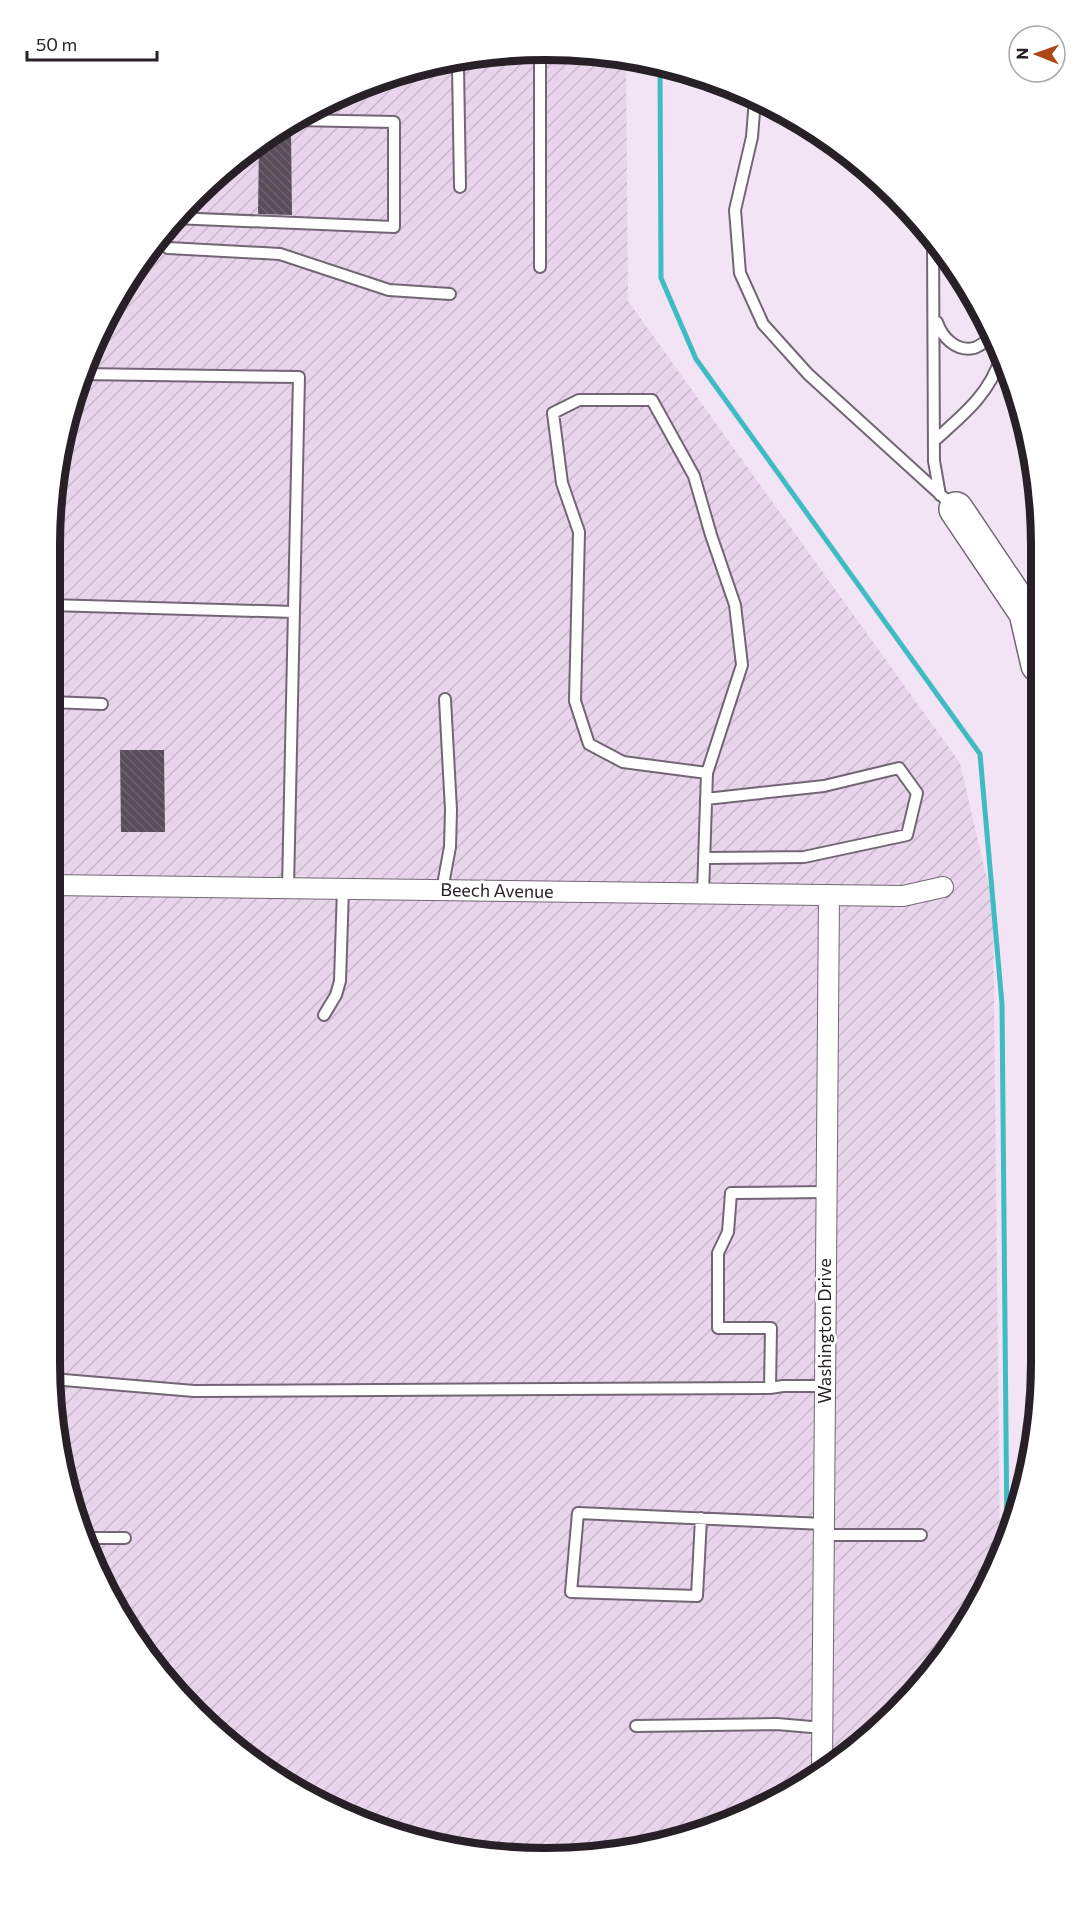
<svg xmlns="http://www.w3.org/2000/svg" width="1091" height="1908" font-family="Commissioner,sans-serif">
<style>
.industrial{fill:url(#industrial-furrows)}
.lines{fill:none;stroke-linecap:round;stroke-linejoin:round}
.stream{stroke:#3ebcc2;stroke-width:5}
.building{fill:url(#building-back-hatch)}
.lane-casing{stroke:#726674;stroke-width:14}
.street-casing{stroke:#726674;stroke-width:22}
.highway-casing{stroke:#726674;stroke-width:36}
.lane{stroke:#fff;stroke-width:10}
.street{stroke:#fff;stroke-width:20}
.highway{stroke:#fff;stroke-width:33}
.labels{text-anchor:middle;stroke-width:6;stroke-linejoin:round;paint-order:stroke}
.street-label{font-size:18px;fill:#272127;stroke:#fff}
.rim{fill:none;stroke:#272127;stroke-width:8}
</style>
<defs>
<pattern id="industrial-furrows" width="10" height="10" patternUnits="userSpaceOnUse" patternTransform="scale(1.5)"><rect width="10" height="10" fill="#e9d5eb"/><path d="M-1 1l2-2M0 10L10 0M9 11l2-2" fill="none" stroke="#c8b7ca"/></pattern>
<pattern id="building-back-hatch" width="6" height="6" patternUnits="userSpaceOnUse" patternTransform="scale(1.5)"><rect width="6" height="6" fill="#594d5a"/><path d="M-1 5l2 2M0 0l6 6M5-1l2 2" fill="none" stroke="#6d636e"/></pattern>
</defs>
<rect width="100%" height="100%" fill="#f2e4f4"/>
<path class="industrial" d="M513 51 611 54 626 57 628 301 960 763 993 905 1000 1556 975 1611 872 1736 735 1821 578 1857 417 1842 270 1775 152 1664 76 1522 50 1362 51 513 76 386 116 297 173 218 244 152 326 101 417 66Z"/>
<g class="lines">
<path class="stream" d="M660 65 661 278 696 359 980 754 1002 1004 1007 1539"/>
</g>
<path class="building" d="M291 131 292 215 258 214 259 142 276 132Z
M120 750H164L165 832H121Z"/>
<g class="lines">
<defs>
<path id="lane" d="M540 51V267
M420 66H458L460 187
M755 99 752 137 735 210 740 273 763 324 808 374 954 507
M173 218 394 227V122L295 120
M158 239 168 248 280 254 389 290 450 294
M933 239 934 461 940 495
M937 322C942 337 956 352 974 348 980 346 986 341 991 338
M81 374 299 377 288 888
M934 441C963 415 989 395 1001 357
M50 605 294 612
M50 702 102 704
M704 858 804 857 907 835 917 793 899 768 824 786 706 799
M442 890 450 847 451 810 445 699
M703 893 707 773 623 762 589 744 575 701 579 532 562 483 553 413 579 400H652L694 476 711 535 735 605 742 665 707 773
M324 1015 336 995 340 981 343 888
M52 1379 194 1391 770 1388 783 1386H825
M770 1388 771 1328H718V1253L728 1232 731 1193 826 1192
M701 1518 697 1596 571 1592 578 1513 824 1524
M824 1535H921
M85 1538H125
M636 1726 777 1724 823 1728"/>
<path id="street" d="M50 885 903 896 943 887
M822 1767 829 895"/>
<path id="highway" d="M956 509 1026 613 1038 665"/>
</defs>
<use href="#lane" class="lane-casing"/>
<use href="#street" class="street-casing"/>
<use href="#highway" class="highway-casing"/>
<use href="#lane" class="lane"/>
<use href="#street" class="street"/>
<use href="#highway" class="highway"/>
</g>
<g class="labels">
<g class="street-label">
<text transform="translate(497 891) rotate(1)" y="6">Beech Avenue</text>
<text transform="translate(825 1331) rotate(-90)" y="6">Washington Drive</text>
</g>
</g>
<path d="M0 0H1091V1908H0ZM545 60H546A485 485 0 0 1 1031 545V1363A485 485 0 0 1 546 1848H545A485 485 0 0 1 60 1363V545A485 485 0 0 1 545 60Z" fill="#fff" fill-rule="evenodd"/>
<path class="rim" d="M545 60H546A485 485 0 0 1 1031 545V1363A485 485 0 0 1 546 1848H545A485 485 0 0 1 60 1363V545A485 485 0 0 1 545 60Z"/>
<g transform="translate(1037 54) rotate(271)"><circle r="28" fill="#ffffff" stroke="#a9a6a9" stroke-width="1.5"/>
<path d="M0-4.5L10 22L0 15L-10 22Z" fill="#ac4718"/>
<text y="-9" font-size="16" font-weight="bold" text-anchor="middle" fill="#272127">N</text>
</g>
<path d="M27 51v9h130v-9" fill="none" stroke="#272127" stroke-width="3"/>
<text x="36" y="51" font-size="18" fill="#272127" stroke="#ffffff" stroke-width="4.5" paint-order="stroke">50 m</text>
</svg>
